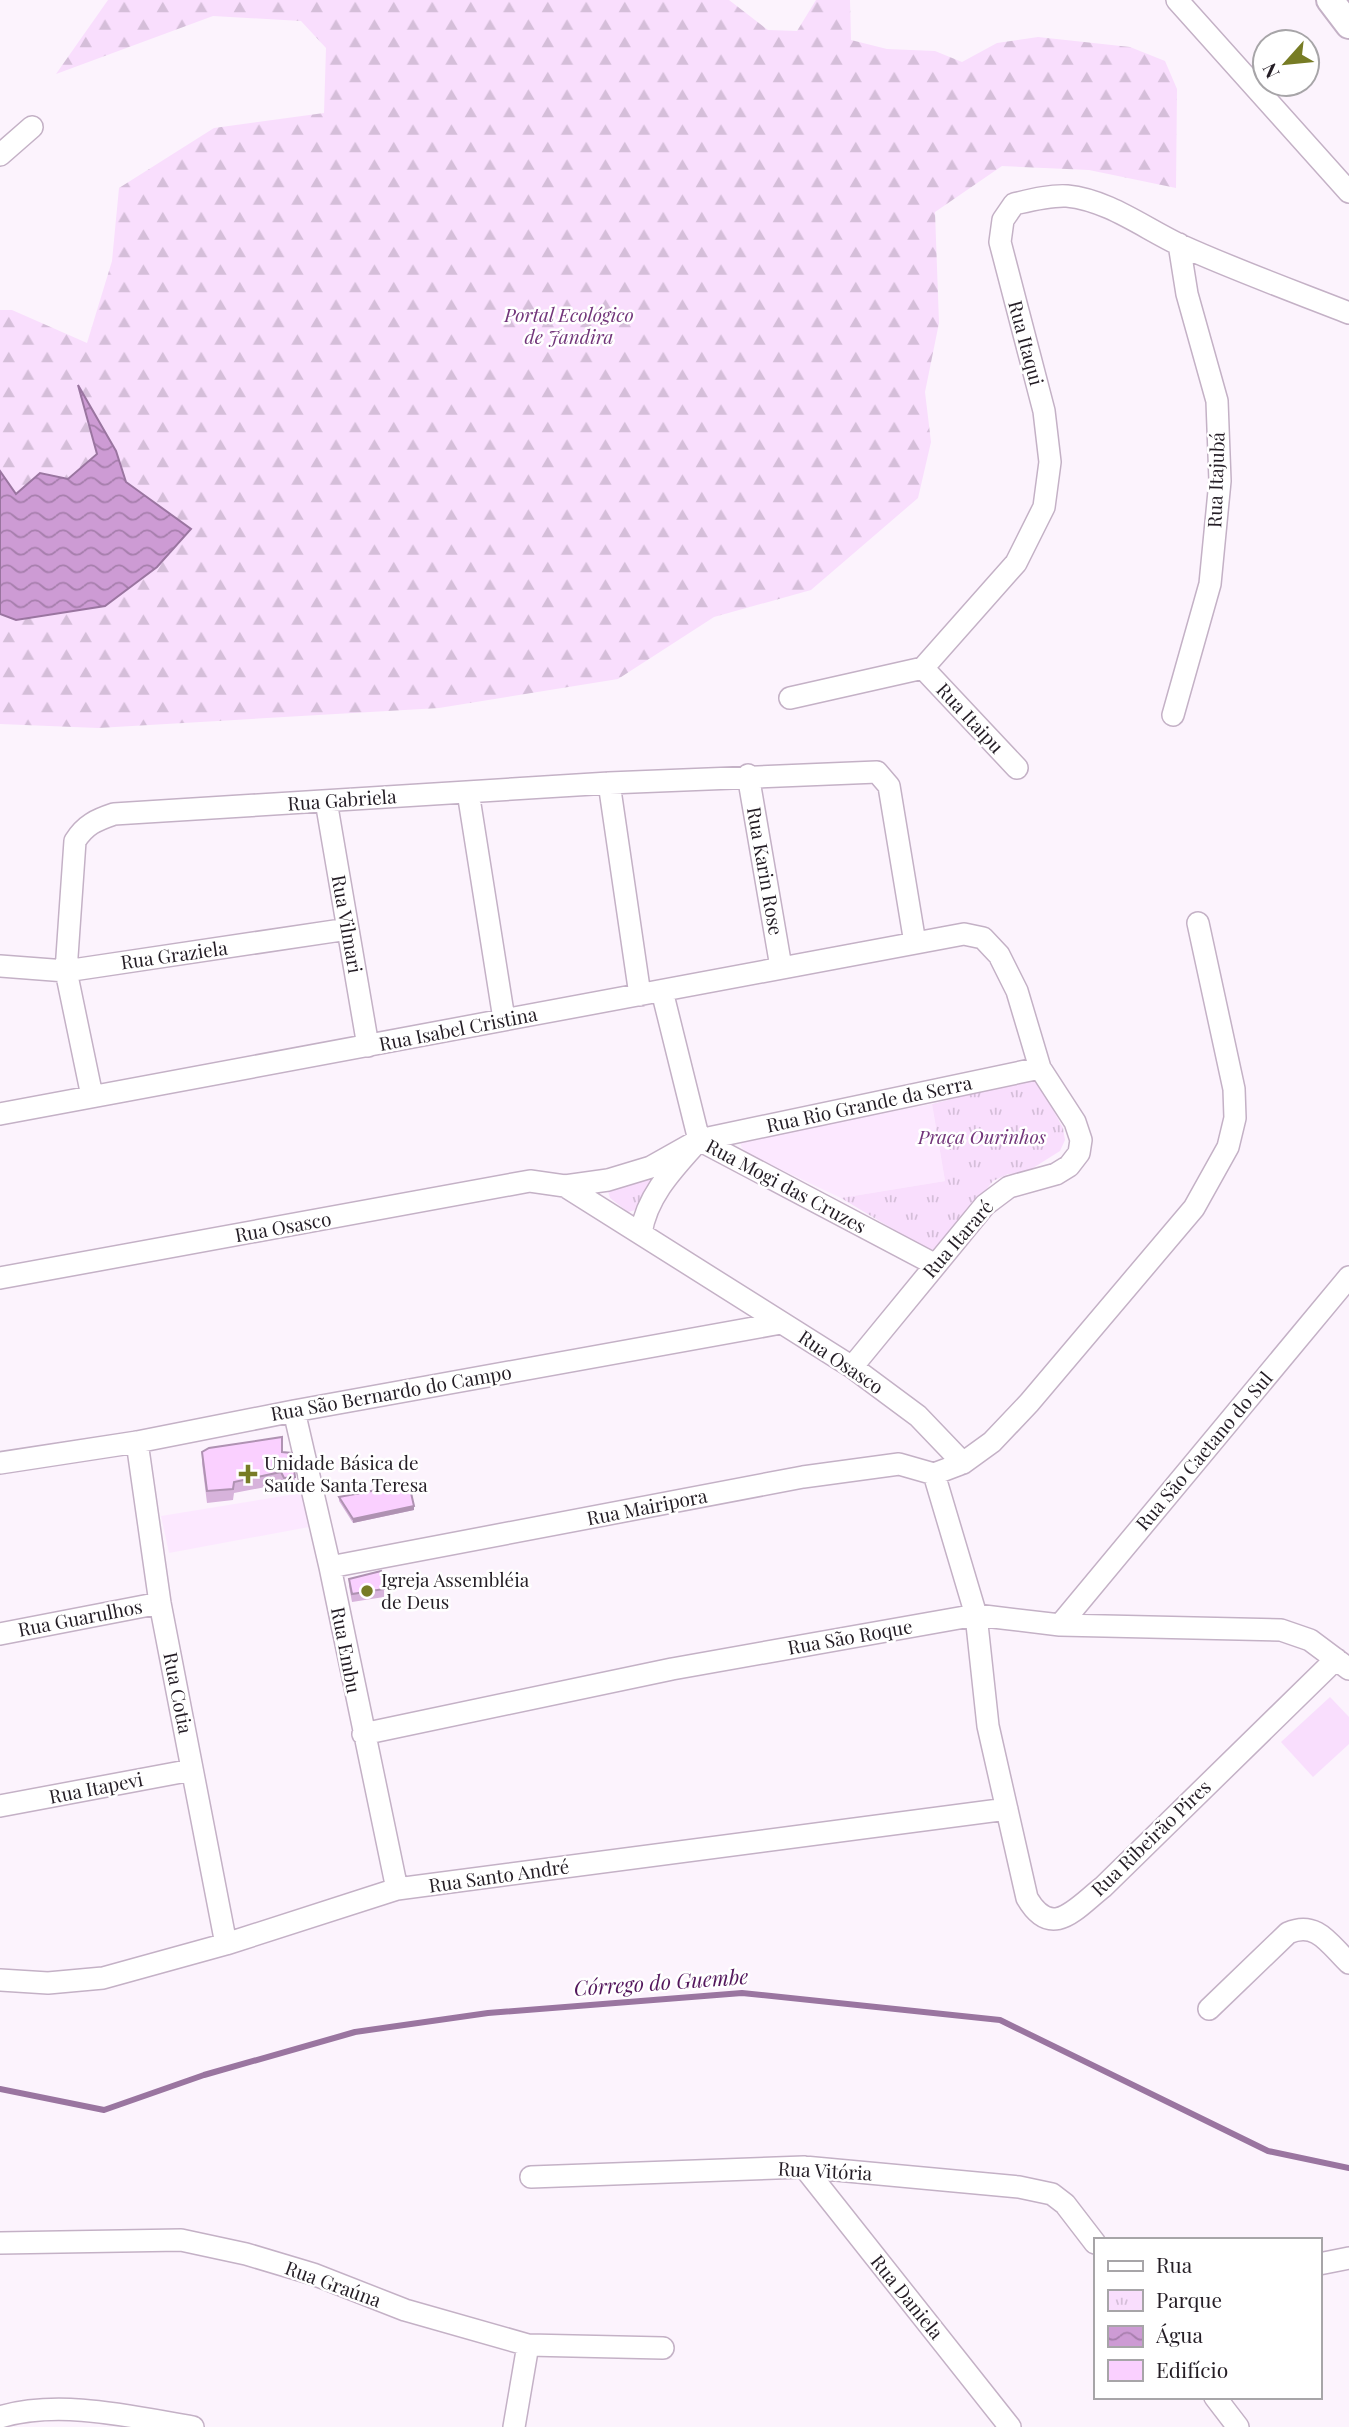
<svg xmlns="http://www.w3.org/2000/svg" width="1349" height="2427" font-family="'Playfair Display',serif">
<style>
.built{fill:#fce8ff}
.forest{fill:url(#forest-firs)}
.park{fill:url(#park-tufts)}
.pitch{fill:#f9defd}
.water{fill:url(#water-waves);stroke:#9a75a0;stroke-width:2}
.lines{fill:none;stroke-linecap:round;stroke-linejoin:round}
.stream{stroke:#9a75a0;stroke-width:6}
.minor-casing{stroke:#c4b1c6;stroke-width:24}
.major-casing{stroke:#c4b1c6;stroke-width:30}
.minor{stroke:#fff;stroke-width:21}
.major{stroke:#fff;stroke-width:26}
.wall{fill:#d7b3db}
.shaded-wall{fill:#af92b2}
.building{fill:#fad0ff;stroke:#af92b2;stroke-width:2}
.poi-dot{fill:#777c25;stroke:#fff;stroke-width:2.5}
.labels{text-anchor:middle;stroke-width:5;stroke-linejoin:round;paint-order:stroke}
.park-label{font-size:19px;font-style:italic;fill:#72357a;stroke:#fff}
.street-label{font-size:19px;fill:#241d25;stroke:#fff}
.poi-label{font-size:19px;fill:#241d25;stroke:#fff;text-anchor:start}
.water-label{font-size:21px;font-style:italic;fill:#53175c;stroke:#fff}
</style>
<defs>
<pattern id="forest-firs" width="22" height="20" patternUnits="userSpaceOnUse" patternTransform="scale(1.75)"><rect width="22" height="20" fill="#f9defd"/><path d="M5 1l3.5 6h-7zM16 11l3.5 6h-7z" fill="#d5bed9"/></pattern>
<pattern id="park-tufts" width="24" height="20" patternUnits="userSpaceOnUse" patternTransform="scale(1.75)"><rect width="24" height="20" fill="#f9defd"/><path d="M3 7l-1-3M5 7V3M7 7l1-3M15 17l-1-3M17 17v-4M19 17l1-3" fill="none" stroke="#d5bed9"/></pattern>
<pattern id="water-waves" width="16" height="10" patternUnits="userSpaceOnUse" patternTransform="scale(1.75)"><rect width="16" height="10" fill="#cd9bd4"/><path d="M0 5q4-4 8 0t8 0" fill="none" stroke="#a67eac"/></pattern>
</defs>
<rect width="100%" height="100%" fill="#fcf3fd"/>
<path class="built" d="M932 1104 945 1181 841 1198 746 1153 741 1146V1143L745 1139Z
M302 1493 309 1527 169 1553 161 1516Z"/>
<path class="forest" d="M108 0H729L768 30 797 31 816 0H850L851 40 887 49 935 51 962 62 997 43 1038 37 1130 47 1165 61 1177 89 1176 188 1089 170 1002 166 935 212 939 323 925 392 931 442 918 498 811 590 714 617 618 679 439 708 98 728 0 724V310H12L87 343 112 261 119 188 214 128 324 113 326 48 301 21 213 16 56 74Z"/>
<path class="park" d="M1031 1079 1040 1086 1063 1128 1065 1140 1060 1151 1025 1173 1008 1174 993 1181 944 1243 934 1250 926 1249 841 1198 945 1181 932 1104Z
M657 1169 660 1174 639 1209 628 1212 610 1198 608 1191Z"/>
<path class="pitch" d="M1330 1697 1349 1717V1744L1313 1777 1281 1742Z"/>
<path class="water" d="M78 385 116 451 126 482 191 529 157 567 105 606 16 620 0 614V471L16 494 40 473 68 479 97 454Z"/>
<g class="lines">
<path class="stream" d="M0 2089 104 2110 204 2075 355 2032 488 2013 742 1993 1000 2020 1268 2151 1349 2168"/>
<defs>
<path id="minor" d="M1177 0 1349 192
M0 155 32 127
M923 668 1017 768
M790 698 923 668 1016 563 1044 507 1050 462 1044 411 1000 242 1003 220 1014 204C1031 200 1050 195 1067 196 1108 200 1144 228 1180 245 1235 270 1293 291 1349 313
M1173 715 1210 584 1220 481 1217 401 1187 294 1179 244
M748 775 781 967
M609 783 640 995
M468 792 504 1019
M326 801 368 1046
M0 966 66 971 348 929
M662 991 699 1140
M92 1096 66 971 75 841C85 825 96 820 114 814L609 783 877 772 889 786 915 943
M0 1114 964 934 983 938 999 955 1017 991 1040 1068 1075 1122 1081 1140 1079 1153 1069 1166 1056 1174 1009 1187 985 1205 852 1367
M565 1186 608 1180 651 1167 699 1140 1040 1068
M641 1233C647 1195 674 1168 699 1140L934 1264
M0 1278 530 1181 565 1186 852 1367 918 1416 963 1463
M294 1411 330 1567 397 1889
M137 1442 160 1603 226 1944
M0 1463 137 1442 294 1411 781 1323
M934 1474 976 1615 988 1726 1027 1898C1052 1941 1076 1908 1103 1887L1336 1659
M330 1567 803 1477 899 1464 934 1474 963 1463 992 1442 1029 1403 1194 1208 1228 1147 1235 1118 1234 1089 1198 923
M1060 1625 1349 1277
M0 1634 160 1603
M363 1734 672 1669 976 1615 1060 1625 1281 1630 1310 1640 1349 1669
M0 1806 192 1770
M0 1980 48 1983 103 1978 226 1944 397 1889 1007 1809
M1209 2009 1288 1933C1317 1920 1330 1945 1349 1963
M804 2167 1010 2427
M531 2177 804 2167 1019 2187 1052 2194 1065 2204 1095 2243
M0 2243 181 2240 246 2254 313 2274 405 2310 528 2345 663 2348
M1319 2264 1349 2258
M1215 2397 1238 2427
M0 2417C60 2399 133 2417 193 2427
M514 2427 528 2345"/>
<path id="major" d="M1330 0 1349 25"/>
</defs>
<use href="#minor" class="minor-casing"/>
<use href="#major" class="major-casing"/>
<use href="#minor" class="minor"/>
<use href="#major" class="major"/>
</g>
<path class="wall" d="M202 1452H282L295 1477V1488L284 1490 281 1484 234 1493 233 1500 207 1503 202 1463Z
M339 1497 414 1510 353 1523 339 1501Z
M349 1579 384 1589V1597L352 1602 349 1586Z"/>
<path class="shaded-wall" d="M414 1506V1510L353 1523V1519Z"/>
<path class="building" d="M282 1437V1452L292 1453 295 1477 284 1478 281 1472 234 1482 233 1489 207 1491 202 1452 209 1448Z
M409 1484 414 1506 353 1519 339 1497Z
M381 1571 384 1589 352 1594 349 1579Z"/>
<g class="poi-dot">
<path d="M244.5 1463.5h7v7h7v7h-7v7h-7v-7h-7v-7h7z"/>
<circle cx="367" cy="1591" r="7"/>
</g>
<g class="labels">
<g class="park-label">
<text x="569" y="322">Portal Ecológico<tspan x="569" dy="22">de Jandira</tspan></text>
<text x="982" y="1144">Praça Ourinhos</text>
</g>
<g class="street-label">
<text transform="translate(1026 343) rotate(75)" y="7">Rua Itaqui</text>
<text transform="translate(1216 480) rotate(-88)" y="7">Rua Itajubá</text>
<text transform="translate(970 718) rotate(47)" y="7">Rua Itaipu</text>
<text transform="translate(342 800) rotate(-4)" y="7">Rua Gabriela</text>
<text transform="translate(765 871) rotate(80)" y="7">Rua Karin Rose</text>
<text transform="translate(347 924) rotate(80)" y="7">Rua Vilmari</text>
<text transform="translate(174 955) rotate(-8)" y="7">Rua Graziela</text>
<text transform="translate(458 1029) rotate(-11)" y="7">Rua Isabel Cristina</text>
<text transform="translate(869 1104) rotate(-12)" y="7">Rua Rio Grande da Serra</text>
<text transform="translate(786 1186) rotate(28)" y="7">Rua Mogi das Cruzes</text>
<text transform="translate(283 1227) rotate(-10)" y="7">Rua Osasco</text>
<text transform="translate(958 1239) rotate(-49)" y="7">Rua Itararé</text>
<text transform="translate(841 1362) rotate(34)" y="7">Rua Osasco</text>
<text transform="translate(391 1393) rotate(-10)" y="7">Rua São Bernardo do Campo</text>
<text transform="translate(1204 1451) rotate(-50)" y="7">Rua São Caetano do Sul</text>
<text transform="translate(647 1507) rotate(-11)" y="7">Rua Mairipora</text>
<text transform="translate(80 1618) rotate(-11)" y="7">Rua Guarulhos</text>
<text transform="translate(850 1637) rotate(-10)" y="7">Rua São Roque</text>
<text transform="translate(346 1650) rotate(79)" y="7">Rua Embu</text>
<text transform="translate(178 1693) rotate(79)" y="7">Rua Cotia</text>
<text transform="translate(96 1788) rotate(-11)" y="7">Rua Itapevi</text>
<text transform="translate(1151 1838) rotate(-44)" y="7">Rua Ribeirão Pires</text>
<text transform="translate(499 1876) rotate(-8)" y="7">Rua Santo André</text>
<text transform="translate(825 2171) rotate(3)" y="7">Rua Vitória</text>
<text transform="translate(333 2284) rotate(20)" y="7">Rua Graúna</text>
<text transform="translate(907 2297) rotate(51)" y="7">Rua Daniela</text>
</g>
<g class="poi-label">
<text x="264" y="1470">Unidade Básica de<tspan x="264" dy="22">Saúde Santa Teresa</tspan></text>
<text x="381" y="1587">Igreja Assembléia<tspan x="381" dy="22">de Deus</tspan></text>
</g>
<g class="water-label">
<text transform="translate(661 1983) rotate(-4)" y="7">Córrego do Guembe</text>
</g>
</g>
<rect x="1094" y="2238" width="228" height="161" fill="#ffffff" stroke="#a7a5a8" stroke-width="2"/>
<rect x="1108" y="2261" width="35" height="10" fill="#ffffff" stroke="#a7a5a8" stroke-width="2"/>
<text x="1156" y="2273" font-size="21" fill="#241d25">Rua</text>
<rect x="1108" y="2290" width="35" height="21" fill="url(#park-tufts)" stroke="#a7a5a8" stroke-width="2"/>
<text x="1156" y="2308" font-size="21" fill="#241d25">Parque</text>
<rect x="1108" y="2326" width="35" height="21" fill="url(#water-waves)" stroke="#a7a5a8" stroke-width="2"/>
<text x="1156" y="2343" font-size="21" fill="#241d25">Água</text>
<rect x="1108" y="2360" width="35" height="21" fill="#fad0ff" stroke="#a7a5a8" stroke-width="2"/>
<text x="1156" y="2378" font-size="21" fill="#241d25">Edifício</text>
<g transform="translate(1286 63) rotate(243)"><circle r="33" fill="#ffffff" stroke="#a7a5a8" stroke-width="2"/>
<path d="M0-5L12 26L0 18L-12 26Z" fill="#777c25"/>
<text y="-10" font-size="19" font-weight="bold" text-anchor="middle" fill="#241d25">N</text>
</g>
</svg>
